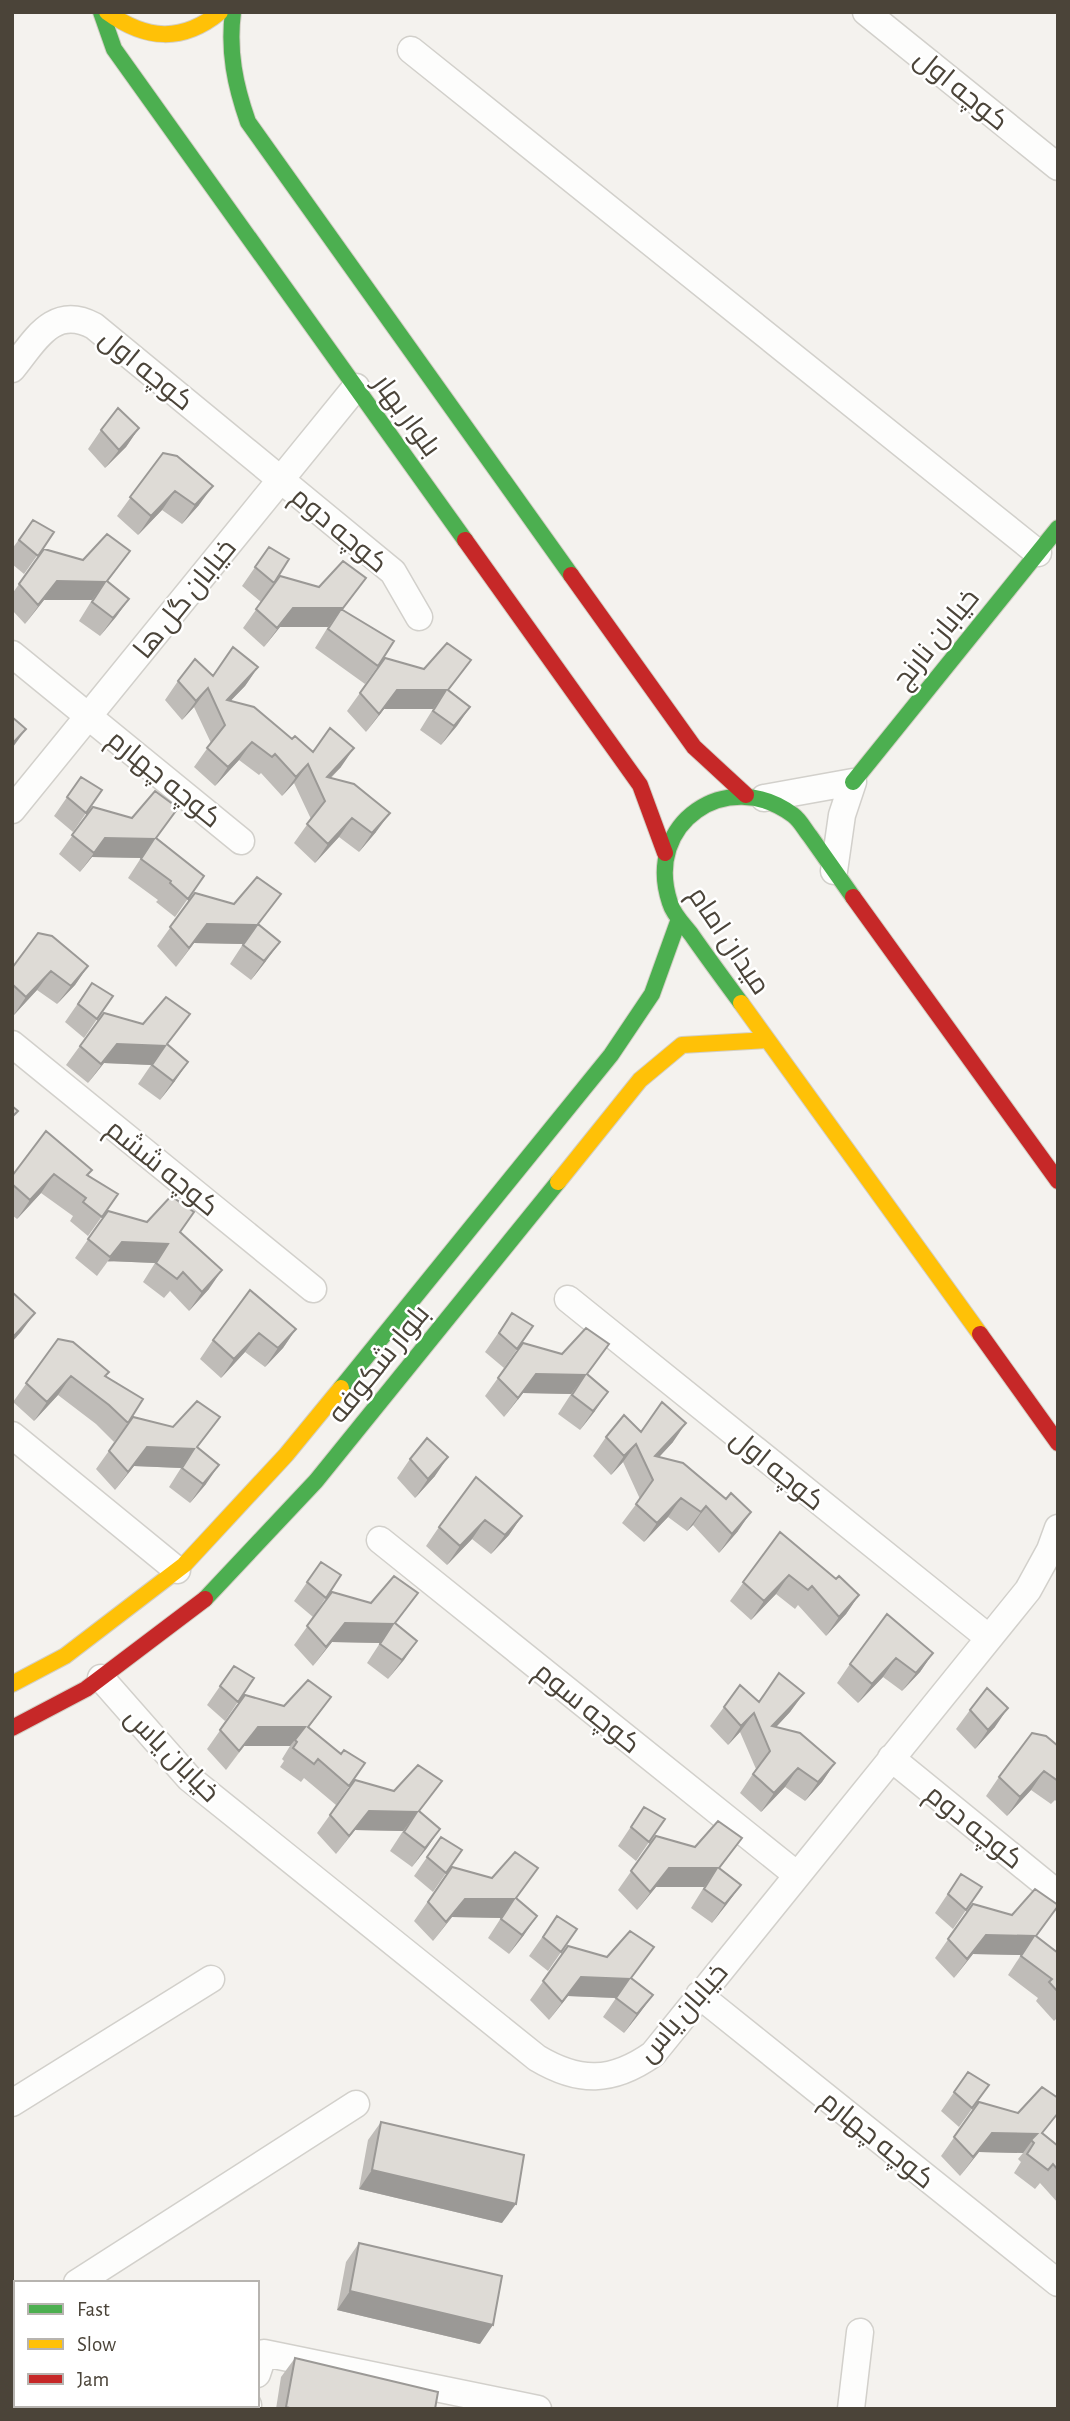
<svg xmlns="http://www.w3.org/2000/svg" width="1070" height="2421" font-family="'Alegreya Sans',Cairo,sans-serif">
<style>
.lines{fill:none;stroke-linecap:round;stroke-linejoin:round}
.street-casing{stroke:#d2d0cb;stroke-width:29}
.fast-casing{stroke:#d3cfc5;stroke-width:18}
.slow-casing{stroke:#d3cfc5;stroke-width:18}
.jam-casing{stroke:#d3cfc5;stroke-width:18}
.street{stroke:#fdfdfc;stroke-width:26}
.fast{stroke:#4caf50;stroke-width:16}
.slow{stroke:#ffc107;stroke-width:16}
.jam{stroke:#c62828;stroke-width:16}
.wall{fill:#bfbcb8}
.shaded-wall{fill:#9b9996}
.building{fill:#dedbd6;stroke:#9b9996;stroke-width:2}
.labels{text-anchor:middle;stroke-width:5;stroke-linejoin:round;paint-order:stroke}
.street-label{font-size:28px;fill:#4b4439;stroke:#fff}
</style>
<rect width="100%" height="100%" fill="#f4f2ee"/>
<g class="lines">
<defs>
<path id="street" d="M866 12 1058 167
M411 50 1038 553
M12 369C35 341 53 304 94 326L393 572 419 617
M12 654 241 841
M764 798 853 782 842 815 834 871
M12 810 356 387
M12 1044 313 1289
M568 1299 989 1638
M12 1435 177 1570
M380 1540 797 1875
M101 1678 189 1778 537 2058C579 2083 612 2083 653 2054L1028 1590 1050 1550 1058 1528
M891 1758 1058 1894
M699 1995 1058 2283
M12 2103 211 1979
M77 2283 356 2104
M12 2324 16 2322
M257 2374 264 2353 538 2409
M247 2409 248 2405
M851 2409 860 2332"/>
<path id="fast" d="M101 12 114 49 465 540
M233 12C228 51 235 85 248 122L571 575
M853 782 1058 528
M741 1003C724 980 707 957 691 934 684 925 673 914 670 903 643 823 727 766 793 815 800 820 805 830 810 836 824 856 839 877 853 897
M341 1388 611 1055 652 994 679 919
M205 1599 316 1481 558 1182"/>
<path id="slow" d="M107 12C146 40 182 43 220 12
M741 1003 980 1334
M558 1182 640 1080 682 1045 767 1040
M12 1684 65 1656 184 1565 286 1455 341 1388"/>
<path id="jam" d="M465 540 640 785 665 853
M571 575 694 747 746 795
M853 897 1058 1181
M980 1334 1058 1443
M12 1728 86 1689 205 1599"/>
</defs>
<use href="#street" class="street-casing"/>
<use href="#fast" class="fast-casing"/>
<use href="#slow" class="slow-casing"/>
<use href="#jam" class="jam-casing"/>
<use href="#street" class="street"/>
<use href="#fast" class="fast"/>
<use href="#slow" class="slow"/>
<use href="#jam" class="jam"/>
</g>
<path class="wall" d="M139 428 126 447 105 468 88 449 101 430Z
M163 453 199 505 182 524 162 510 138 535 117 516Z
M33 520 54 532 24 574 12 564V549Z
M269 547 274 583 261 602 242 586Z
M44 549 83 560 130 551 108 581 129 599 100 636 79 621 92 600H44L25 624 12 610V594Z
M280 576 319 587 366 578 342 610 378 666 365 684 315 648 328 627H280L264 647 243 628Z
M385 658 449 690 470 707 441 745 420 730 433 709H384L366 732 347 711Z
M258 667 245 686 230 701 313 752 341 767 331 778 376 832 359 852 339 837 315 863 294 843 311 819 294 783 282 796 261 773 259 775 239 760 215 786 194 767 211 743 194 707 182 720 165 700 178 681Z
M81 777 102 790 73 832 54 816Z
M93 807 157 838 204 876 175 917 156 902 158 900 128 878 141 858 92 857 80 872 59 854Z
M195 893 259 924 266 961 251 980 230 964 243 944 194 943 176 967 157 946Z
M88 966 75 985 57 1004 37 990 13 1016 12 1015V968Z
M92 983 113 996 84 1038 65 1022Z
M104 1013 167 1045 175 1081 160 1100 138 1084 151 1065 104 1063 88 1083 66 1065Z
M92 1170 87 1176 118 1194 88 1236 70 1221 73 1216 41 1193 17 1219 12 1215V1176Z
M108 1211 180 1232 209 1289 189 1311 170 1291 164 1298 143 1282 155 1263 108 1261 97 1276 75 1258Z
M512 1313 533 1326 504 1368 485 1352Z
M296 1329 283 1348 265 1367 245 1352 221 1378 200 1359 213 1340Z
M58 1339 106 1376 128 1423 114 1442 96 1424 58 1395 34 1421 13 1402Z
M523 1343 587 1375 595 1411 580 1430 558 1414 571 1394 523 1393 504 1417 485 1396Z
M133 1417 198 1448 206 1484 190 1503 169 1487 181 1468 134 1466 115 1490 96 1469Z
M641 1432 673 1442 659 1457 738 1531 719 1553 693 1525 687 1531 668 1517 644 1542 622 1523 640 1499 623 1462 611 1475 593 1456 606 1437Z
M410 1459 435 1476 415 1498 397 1478Z
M522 1516 509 1535 491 1554 472 1539 447 1565 426 1546 439 1527Z
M780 1532 836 1579 859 1595 846 1614 826 1636 798 1605 795 1609 776 1594 751 1620 730 1601Z
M321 1562 341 1575 313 1617 294 1601Z
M332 1592 396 1624 417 1641 388 1679 367 1663 380 1643 332 1642 313 1666 294 1645Z
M933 1653 920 1672 902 1691 883 1677 858 1703 837 1683 850 1664Z
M234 1666 254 1678 225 1721 207 1705Z
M804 1693 790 1712 776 1727 835 1763 822 1782 805 1801 785 1787 761 1812 740 1793 756 1769 740 1732 728 1745 710 1726 724 1707Z
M245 1695 284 1706 331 1697 309 1727 341 1754 365 1763 336 1805 304 1778 301 1782 280 1767 284 1761 282 1759 290 1746H244L226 1770 207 1749Z
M970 1710 995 1727 975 1749 956 1729Z
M1058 1746V1803L1055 1800 1051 1804 1031 1790 1007 1816 986 1796 999 1777Z
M355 1780 420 1812 440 1829 412 1867 390 1851 403 1831 355 1830 336 1854 317 1833Z
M644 1807 665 1819 636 1861 618 1846Z
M656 1836 695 1847 742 1838 720 1868 741 1885 712 1923 691 1908 704 1887H656L637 1910 618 1890Z
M441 1837 462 1850 433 1892 414 1876Z
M452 1867 516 1899 524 1935 509 1954 488 1938 501 1918 452 1917 433 1941 414 1921Z
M961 1874 982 1887 953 1929 935 1913Z
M973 1904 1036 1936 1058 1953V2017L1054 2021 1036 2001 1038 1998 1008 1975 1021 1955 973 1954 954 1978 935 1958Z
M557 1916 577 1929 548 1971 529 1956Z
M568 1946 632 1978 653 1995 624 2033 603 2017 616 1998 568 1996 549 2020 530 2000Z
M968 2072 989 2085 959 2127 941 2111Z
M979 2102 1043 2134 1058 2146V2203L1040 2183 1035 2189 1014 2173 1021 2162 1018 2159 1023 2153 979 2152 960 2176 941 2156Z
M381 2122 502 2223 359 2189 368 2140Z
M359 2243 480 2344 337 2310 346 2262Z
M295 2358 435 2409H276L281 2377Z"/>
<path class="shaded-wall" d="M139 428 126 447 105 468 119 450Z
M213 486 199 505 182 524 195 505Z
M175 491 162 510 138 535 151 516Z
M366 578 329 627 341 609 328 627H280L264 647 293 608Z
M57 581 105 582 92 600H44L25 624Z
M129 599 116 617 100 636 113 618Z
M258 667 245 686 219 713 227 700Z
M208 688 194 707 182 720 196 701Z
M397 690H446L433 709H384L366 732Z
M470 707 457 726 441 745 454 726Z
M26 729 13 747 12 748V744Z
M252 742 239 760 215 786 228 767Z
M354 748 341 767 319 789 327 777Z
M308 764 294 783 282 796 296 777Z
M390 813 376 832 359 852 372 833Z
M352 818 339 837 315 863 328 844Z
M105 838 154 839 141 858 92 857 80 872Z
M207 924 257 925 243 944 194 943 176 967Z
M280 942 266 961 251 980 264 961Z
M88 966 75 985 57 1004 71 986Z
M51 971 37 990 13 1016 26 997Z
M117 1044 165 1046 151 1065 104 1063 88 1083Z
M188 1062 175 1081 160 1100 173 1081Z
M54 1174 41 1193 17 1219 30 1200Z
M122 1242 168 1244 155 1263 108 1261 97 1276Z
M222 1270 209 1289 189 1311 202 1292Z
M35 1313 21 1332 12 1342V1339L14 1336Z
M296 1329 283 1348 265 1367 278 1348Z
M259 1333 245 1352 221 1378 234 1359Z
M536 1374 585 1375 571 1394 523 1393 504 1417Z
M71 1376 58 1395 34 1421 47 1402Z
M608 1392 595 1411 580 1430 593 1411Z
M686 1423 673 1442 648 1469 655 1456Z
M636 1444 623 1462 611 1475 624 1456Z
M147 1447 194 1449 181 1468 134 1466 115 1490Z
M448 1457 435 1476 415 1498 428 1479Z
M219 1465 206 1484 190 1503 203 1484Z
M681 1498 668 1517 644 1542 657 1523Z
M706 1506 693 1525 687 1531 701 1512Z
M751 1512 738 1531 719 1553 732 1534Z
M522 1516 509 1535 491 1554 505 1535Z
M485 1520 472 1539 447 1565 460 1546Z
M789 1575 776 1594 751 1620 764 1601Z
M859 1595 846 1614 826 1636 839 1617Z
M345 1623 393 1624 380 1643 332 1642 313 1666Z
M417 1641 404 1660 388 1679 402 1660Z
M933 1653 920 1672 902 1691 916 1673Z
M896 1658 883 1677 858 1703 872 1684Z
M804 1693 790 1712 765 1739 772 1726Z
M1008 1708 995 1727 975 1749 988 1730Z
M754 1713 740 1732 728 1745 741 1726Z
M258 1727H305L290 1746H244L226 1770Z
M835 1763 822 1782 805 1801 818 1782Z
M798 1768 785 1787 761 1812 774 1793Z
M1044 1771 1031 1790 1007 1816 1020 1797Z
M369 1811 417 1812 403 1831 355 1830 336 1854Z
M440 1829 427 1848 412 1867 425 1848Z
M669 1868H717L704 1887H656L637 1910Z
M741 1885 727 1904 712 1923 725 1904Z
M465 1899H514L501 1918 452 1917 433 1941Z
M537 1916 524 1935 509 1954 522 1935Z
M986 1935 1034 1936 1021 1955 973 1954 954 1978Z
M581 1977 629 1979 616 1998 568 1996 549 2020Z
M653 1995 639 2014 624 2033 637 2014Z
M992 2133 1037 2134 1023 2153 979 2152 960 2176Z
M372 2170 516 2204 502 2223 359 2189Z
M350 2291 493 2325 480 2344 337 2310Z"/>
<path class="building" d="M118 408 139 428 119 450 101 430Z
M163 453 177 456 213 486 195 505 175 491 151 516 130 497Z
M33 520 54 532 38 556 19 540Z
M107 534 130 551 107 581 129 599 113 618 92 602 105 582 57 581 38 605 19 584 44 549 83 560Z
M269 547 289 559 274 583 255 567Z
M343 561 366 578 343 608H293L277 628 256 609 280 576 319 587Z
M341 609 394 641 378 666 328 629Z
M447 643 471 660 448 690 470 707 454 726 433 711 446 690H397L379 714 360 693 385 658 424 669Z
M233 647 258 667 227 700 254 707 292 739 295 736 313 752 330 728 354 748 327 777 354 784 390 813 372 833 352 818 328 844 307 824 325 801 308 764 296 777 275 754 272 757 252 742 228 767 207 748 225 725 208 688 196 701 178 681 195 659 213 676Z
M12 717 26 729 12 744Z
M81 777 102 790 86 813 67 797Z
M155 791 178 808 156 838 204 876 188 899 170 883 171 881 141 859 154 839 105 838 94 853 72 835 93 807 132 818Z
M257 877 281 894 258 924 280 942 264 961 243 945 257 925 207 924 189 948 170 927 195 893 234 904Z
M38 933 52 936 88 966 71 986 51 971 26 997 12 984V968Z
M92 983 113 996 97 1019 78 1004Z
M166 997 190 1014 167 1044 188 1062 173 1081 152 1065 165 1046 117 1044 101 1064 80 1046 104 1013 143 1024Z
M12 1106 18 1111 12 1117Z
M46 1131 92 1170 87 1175 118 1194 102 1217 83 1202 86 1198 54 1174 30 1200 12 1184V1176Z
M171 1196 194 1212 180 1232 222 1270 202 1292 183 1272 177 1279 156 1263 168 1244 122 1242 110 1257 88 1239 108 1211 147 1222Z
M250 1290 296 1329 278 1348 259 1333 234 1359 213 1340Z
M12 1292 35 1313 14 1336 12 1333Z
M512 1313 533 1326 517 1349 499 1333Z
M586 1328 609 1344 587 1374 608 1392 593 1411 572 1395 585 1375 536 1374 518 1398 498 1378 523 1343 562 1354Z
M58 1339 73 1342 109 1372 105 1376 143 1399 128 1423 109 1405 71 1376 47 1402 26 1383Z
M197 1401 220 1417 197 1447 219 1465 203 1484 182 1468 194 1449 147 1447 128 1472 109 1451 133 1417 173 1427Z
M662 1402 686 1423 655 1456 683 1463 726 1499 731 1493 751 1512 732 1534 706 1506 701 1512 681 1498 657 1523 636 1504 653 1480 636 1444 624 1456 606 1437 624 1415 641 1432Z
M427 1438 448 1457 428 1479 410 1459Z
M476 1477 522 1516 505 1535 485 1520 460 1546 439 1527Z
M780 1532 836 1579 839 1576 859 1595 839 1617 812 1586 808 1590 789 1575 764 1601 743 1582Z
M321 1562 341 1575 326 1598 307 1582Z
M394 1576 418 1593 395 1623 417 1641 402 1660 380 1644 393 1624 345 1623 326 1647 307 1626 332 1592 371 1603Z
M887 1614 933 1653 916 1673 896 1658 872 1684 850 1664Z
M234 1666 254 1678 238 1702 220 1686Z
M779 1673 804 1693 772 1726 800 1733 835 1763 818 1782 798 1768 774 1793 753 1774 770 1751 754 1713 741 1726 724 1707 740 1685 759 1702Z
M308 1680 331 1697 308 1727 341 1754 344 1750 365 1763 349 1786 318 1759 314 1764 293 1748 297 1742 295 1740 305 1727H258L239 1751 220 1730 245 1695 284 1706Z
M987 1688 1008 1708 988 1730 970 1710Z
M1032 1733 1046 1736 1058 1746V1781L1044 1771 1020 1797 999 1777Z
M418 1765 442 1781 419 1811 440 1829 425 1848 404 1832 417 1812 369 1811 349 1836 330 1815 355 1780 394 1791Z
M644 1807 665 1819 649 1842 631 1827Z
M718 1821 742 1838 719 1868 741 1885 725 1904 704 1889 717 1868H669L650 1892 631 1871 656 1836 695 1847Z
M441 1837 462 1850 446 1873 427 1857Z
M515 1852 538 1868 516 1898 537 1916 522 1935 501 1919 514 1899H465L446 1922 428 1902 452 1867 492 1878Z
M961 1874 982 1887 966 1910 948 1894Z
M1035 1889 1058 1905V1906L1036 1936 1058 1953V1992L1049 1982 1052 1979 1021 1956 1034 1936 986 1935 967 1959 948 1939 973 1904 1012 1915Z
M557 1916 577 1929 561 1952 543 1937Z
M630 1931 654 1947 631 1978 653 1995 637 2014 616 1998 629 1979 581 1977 562 2002 543 1981 568 1946 607 1957Z
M968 2072 989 2085 972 2108 954 2092Z
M1042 2087 1058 2098V2113L1042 2133 1058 2146V2170L1053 2164 1048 2170 1027 2154 1034 2143 1031 2140 1037 2134 992 2133 973 2157 954 2137 979 2102 1018 2113Z
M381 2122 524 2155 516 2204 372 2170Z
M359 2243 502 2276 493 2325 350 2291Z
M295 2358 438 2392 435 2409H293L286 2407Z"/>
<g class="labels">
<g class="street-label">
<text transform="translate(962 89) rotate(39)" y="10">کوچه اول</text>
<text transform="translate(147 369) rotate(39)" y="10">کوچه اول</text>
<text transform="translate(408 415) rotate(54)" y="10">بلوار بهار</text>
<text transform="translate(340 529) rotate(40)" y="10">کوچه دوم</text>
<text transform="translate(184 598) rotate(-51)" y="10">خیابان گل ها</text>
<text transform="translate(935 638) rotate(-51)" y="10">خیابان نارنج</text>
<text transform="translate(165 778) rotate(39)" y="10">کوچه چهارم</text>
<text transform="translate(730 940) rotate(56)" y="10">میدان امام</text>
<text transform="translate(163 1167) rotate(39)" y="10">کوچه ششم</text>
<text transform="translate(378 1363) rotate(-51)" y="10">بلوار شکوفه</text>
<text transform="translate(778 1469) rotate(39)" y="10">کوچه اول</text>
<text transform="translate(588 1707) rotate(39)" y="10">کوچه سوم</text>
<text transform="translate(173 1754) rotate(45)" y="10">خیابان یاس</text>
<text transform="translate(975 1826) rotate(39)" y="10">کوچه دوم</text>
<text transform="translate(682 2012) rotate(-49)" y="10">خیابان یاس</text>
<text transform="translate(878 2139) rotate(39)" y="10">کوچه چهارم</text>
</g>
</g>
<rect width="1070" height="2421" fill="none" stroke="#4b4439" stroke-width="28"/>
<rect x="14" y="2281" width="245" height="126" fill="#ffffff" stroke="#b7b4b0" stroke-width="2"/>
<rect x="28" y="2304" width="35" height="10" fill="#4caf50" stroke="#b7b4b0" stroke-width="2"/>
<text x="77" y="2316" font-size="21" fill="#4b4439">Fast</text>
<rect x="28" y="2339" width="35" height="10" fill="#ffc107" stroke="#b7b4b0" stroke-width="2"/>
<text x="77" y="2351" font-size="21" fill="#4b4439">Slow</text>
<rect x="28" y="2374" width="35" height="10" fill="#c62828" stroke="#b7b4b0" stroke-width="2"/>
<text x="77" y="2386" font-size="21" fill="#4b4439">Jam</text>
</svg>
